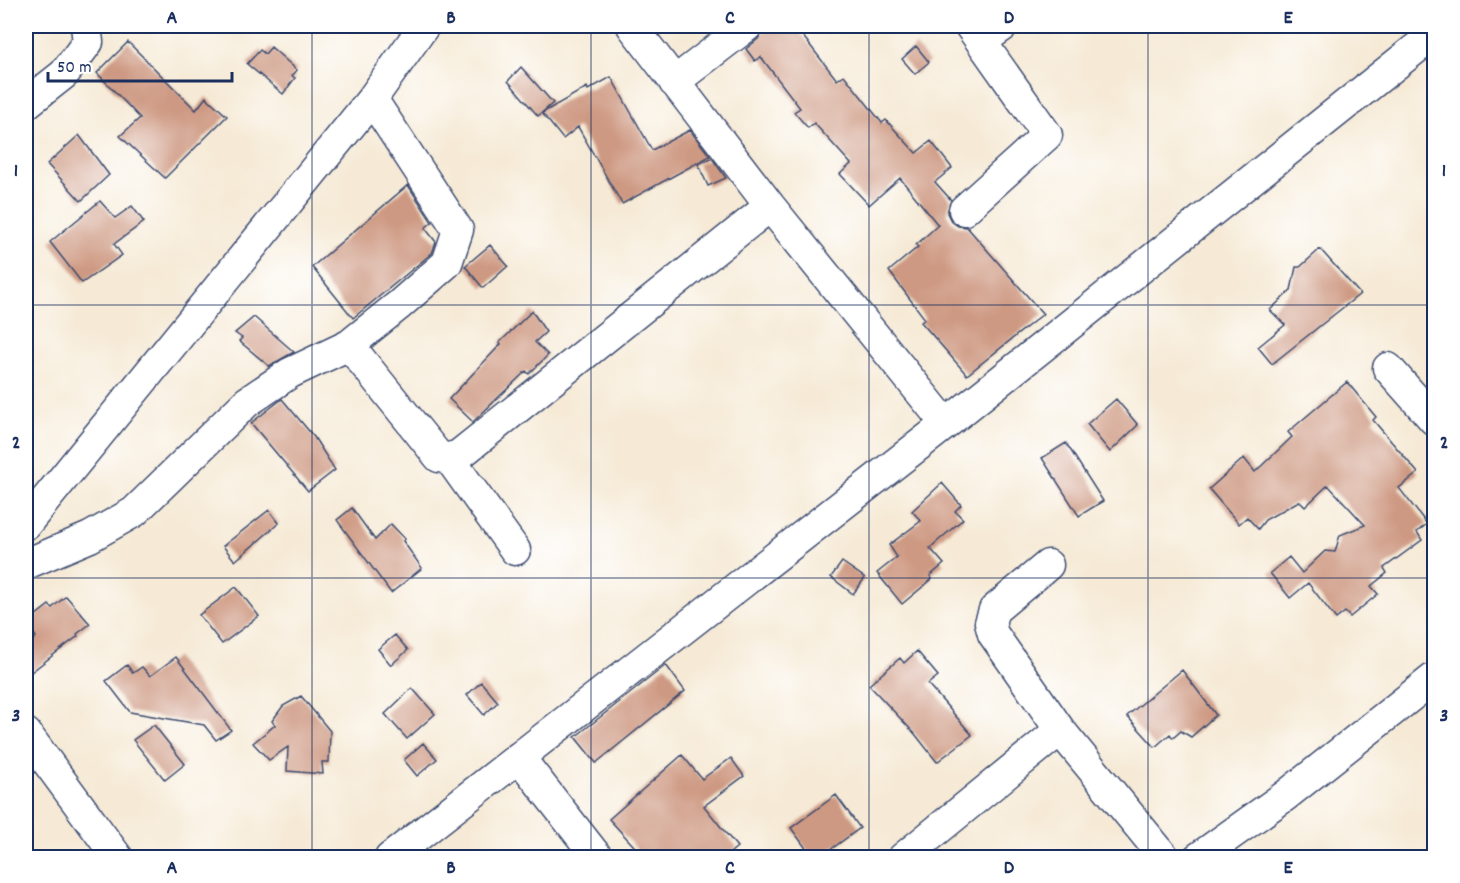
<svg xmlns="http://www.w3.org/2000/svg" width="1460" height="883" font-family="Dekko,sans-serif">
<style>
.building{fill:#ce9982}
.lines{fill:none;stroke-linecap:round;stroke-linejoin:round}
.minor-casing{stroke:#3c4b70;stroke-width:33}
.minor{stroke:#fff;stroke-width:30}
.grid{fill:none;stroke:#1b2f5e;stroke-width:1.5;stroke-opacity:0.55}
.neatline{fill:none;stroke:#1b2f5e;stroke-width:2}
.grid-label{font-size:20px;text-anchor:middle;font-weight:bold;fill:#1b2f5e}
</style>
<rect width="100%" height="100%" fill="#fff"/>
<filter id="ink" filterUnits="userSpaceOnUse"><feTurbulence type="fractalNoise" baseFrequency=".0167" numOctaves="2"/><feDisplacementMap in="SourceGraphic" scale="12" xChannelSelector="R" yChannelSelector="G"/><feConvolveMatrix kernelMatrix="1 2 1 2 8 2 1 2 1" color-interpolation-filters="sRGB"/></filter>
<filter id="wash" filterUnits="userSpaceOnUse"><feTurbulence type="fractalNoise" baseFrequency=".008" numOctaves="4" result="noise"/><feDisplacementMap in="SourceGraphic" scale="24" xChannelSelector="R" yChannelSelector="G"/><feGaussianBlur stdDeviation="1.35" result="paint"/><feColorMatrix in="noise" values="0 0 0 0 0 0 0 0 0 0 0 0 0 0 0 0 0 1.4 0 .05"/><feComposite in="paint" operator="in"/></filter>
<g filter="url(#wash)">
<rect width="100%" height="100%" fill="#f6ead6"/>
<g id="blocks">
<path class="building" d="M766 26H795L837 80 844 75 882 123 886 120 916 153 931 141 952 168 935 182 951 200 947 213 951 221 958 226 967 227 1043 314 967 375 921 322 925 319 889 271 918 247 916 245 938 225 900 178 869 205 840 174 851 164 814 123 808 128 794 112 800 108 761 57 755 61 746 49 758 39Z
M128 42 196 110 206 97 227 116 165 178 120 136 140 118 97 73Z
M916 46 929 62 915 74 902 59Z
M271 47 297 70 292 76 295 78 283 94 247 64 260 50 265 54Z
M521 67 553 103 538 116 508 81Z
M611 77 652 150 690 130 710 156 622 204 578 127 563 139 542 113 587 87 588 90Z
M79 135 109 175 81 201 47 164Z
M712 158 726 178 708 186 698 164Z
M408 185 432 222 425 228 436 242 432 253 353 318 312 267Z
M100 201 115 218 132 206 144 222 114 244 122 255 82 283 50 242Z
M490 245 508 266 483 288 465 266Z
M1320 249 1360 294 1272 364 1258 347 1285 325 1270 310 1291 290 1296 267H1300Z
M532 311 546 332 535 342 548 355 529 374 526 371 473 422 449 399 501 344 499 343Z
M254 317 294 352 269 366 239 341 242 338 235 333Z
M1347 382 1376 417 1373 420 1418 473 1399 488 1427 524 1417 532 1422 540 1384 568 1387 573 1371 586 1378 594 1350 617 1345 612 1336 619 1308 583 1290 598 1270 573 1289 557 1302 573 1325 551 1335 552 1340 535 1365 525 1328 485 1305 507 1299 501 1265 520 1258 529 1247 517 1239 524 1209 489 1244 458 1255 472 1292 437 1288 432Z
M282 399 314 437 335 470 308 491 251 423Z
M1116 399 1138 425 1110 452 1087 424Z
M1066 443 1103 501 1079 516 1042 458Z
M942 483 961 505 955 511 963 519 930 548 944 564 930 576 932 579 902 604 877 573 897 557 889 545 921 521 912 511Z
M352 508 375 540 391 524 405 539 403 541 422 568 391 593 337 520Z
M269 510 279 523 235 561 223 546Z
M842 562 865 578 853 594 831 577Z
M236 587 259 616 222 644 199 615Z
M66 596 90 624 77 634 78 636 26 676V647L36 637 26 623 49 605 52 608Z
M395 635 408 650 391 665 378 649Z
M917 651 938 676 928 684 972 735 937 762 915 734 869 685 900 658 904 663Z
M176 657 231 730 216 740 204 725 130 712 106 681 127 665 133 673 142 667 150 676Z
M666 665 685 691 596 763 575 737Z
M1182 670 1216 715 1191 737 1181 731 1173 738 1170 734 1155 747 1127 716Z
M481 682 498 702 484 715 467 695Z
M412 688 435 714 407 739 385 714Z
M301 696 330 731 329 762H322L323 774 287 771 288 747 269 760 253 743 275 725 272 721 283 706Z
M154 725 185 764 165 780 133 740Z
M423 743 437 759 417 776 404 760Z
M682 755 702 779 731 758 744 776 704 806 737 847 724 858H645L609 819Z
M836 795 860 828 819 858H813L791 828Z"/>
</g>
</g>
<g filter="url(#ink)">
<use href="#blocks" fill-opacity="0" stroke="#3c4b70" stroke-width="1.5"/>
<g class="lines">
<defs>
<path id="minor" d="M632 26 770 206 946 424
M982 41 1003 26
M674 82 747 26
M26 104 64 74 88 42 86 26
M964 210 1047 135 970 26
M349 345 439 457 449 458 459 455 770 206
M1388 368 1434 420
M449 458 515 550
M26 524 372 99 424 26
M26 564 90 537 134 512 247 402 290 373 349 345 399 305 447 263 458 230 372 99
M1048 565 994 610 990 623 993 634 1060 730 1165 858
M26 733 118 858
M519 757 598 858
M390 858 946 424 1434 34
M903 858 1060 730
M1198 858 1285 796 1434 678"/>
</defs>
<use href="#minor" class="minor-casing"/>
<use href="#minor" class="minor"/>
</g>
</g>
<path class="grid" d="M312 26V858M591 26V858M869 26V858M1148 26V858M26 305H1434M26 578H1434"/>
<rect width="1460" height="883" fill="none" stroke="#fff" stroke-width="66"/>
<path d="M48 72v9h184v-9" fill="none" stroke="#1b2f5e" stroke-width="3"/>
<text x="57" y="72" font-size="18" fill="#1b2f5e" stroke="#ffffff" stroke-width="4.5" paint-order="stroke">50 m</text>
<rect x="33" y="33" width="1394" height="817" class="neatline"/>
<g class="grid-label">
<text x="172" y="23">A</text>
<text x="451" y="23">B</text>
<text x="730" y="23">C</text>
<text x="1009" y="23">D</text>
<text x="1288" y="23">E</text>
<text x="16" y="176">1</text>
<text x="1444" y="176">1</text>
<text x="16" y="448">2</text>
<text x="1444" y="448">2</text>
<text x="16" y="721">3</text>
<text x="1444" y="721">3</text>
<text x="172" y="873">A</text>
<text x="451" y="873">B</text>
<text x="730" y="873">C</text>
<text x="1009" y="873">D</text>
<text x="1288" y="873">E</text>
</g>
</svg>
